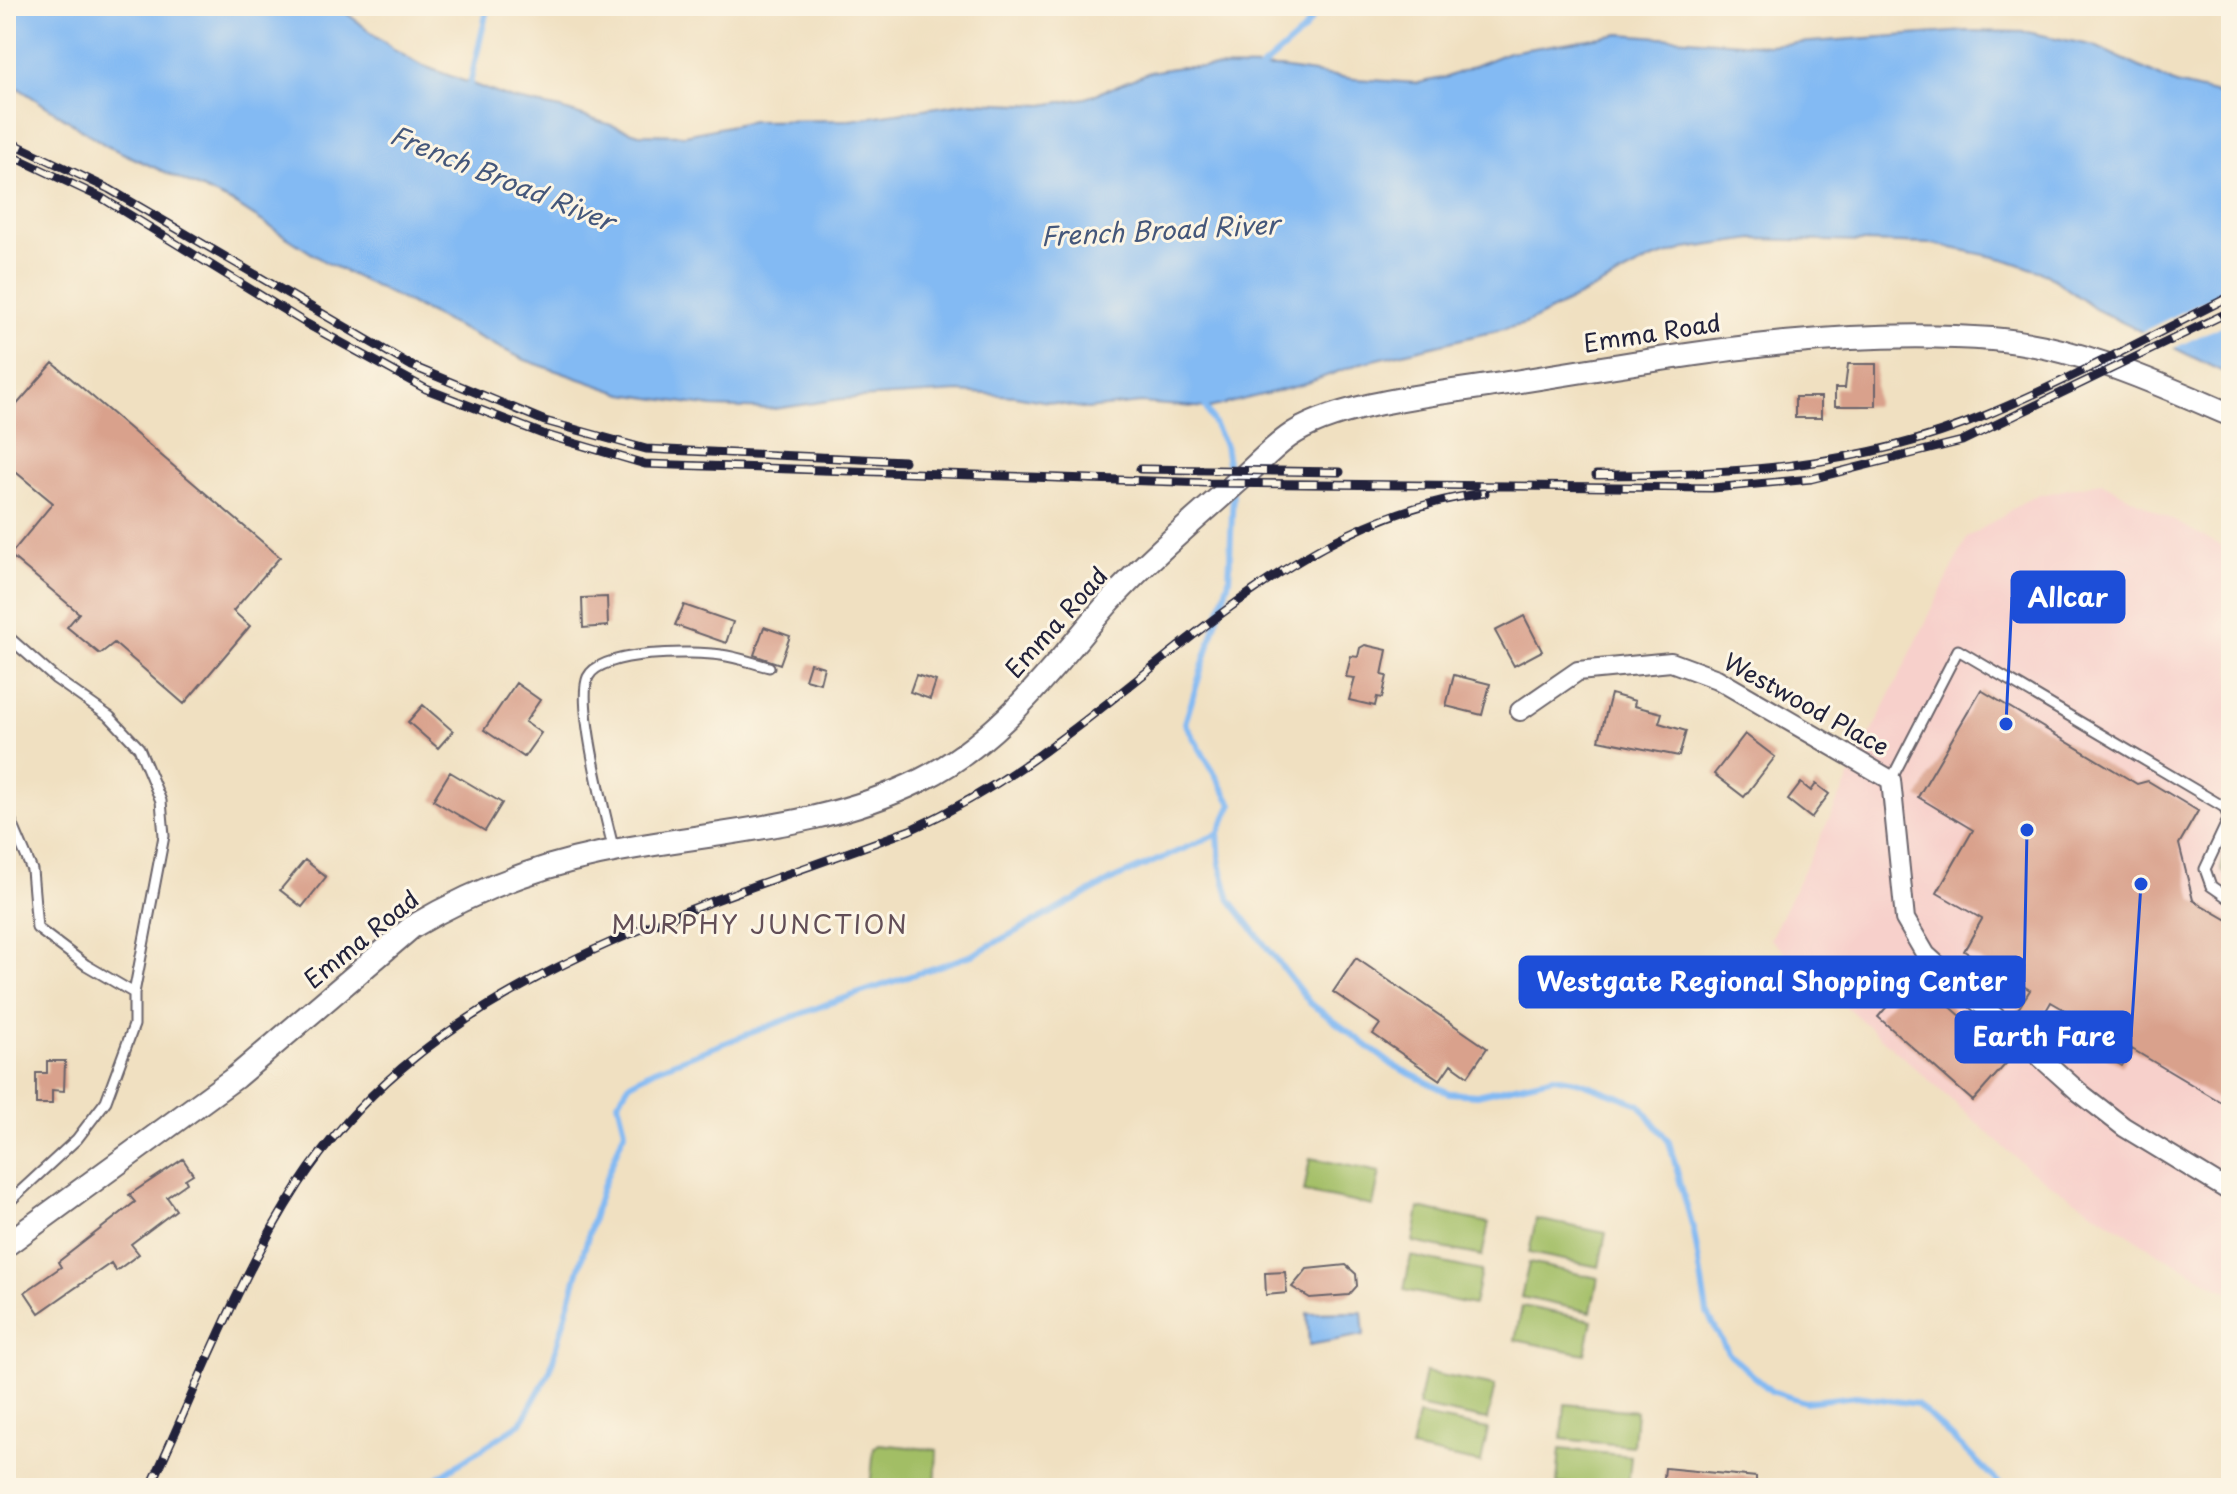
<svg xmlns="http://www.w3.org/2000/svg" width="2237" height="1494" font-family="'Playpen Sans',sans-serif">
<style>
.built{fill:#f7d0cb}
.green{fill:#a2be65;stroke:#627050;stroke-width:2}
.water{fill:#83baf3;stroke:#526e97;stroke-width:2}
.pier{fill:#f0e0c1}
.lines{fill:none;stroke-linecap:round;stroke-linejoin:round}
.stream{stroke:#83baf3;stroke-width:6}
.building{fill:#d9a18c}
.service-casing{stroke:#6a646a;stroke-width:13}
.minor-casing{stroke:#6a646a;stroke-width:22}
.tertiary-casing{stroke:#6a646a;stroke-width:26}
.service{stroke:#fff;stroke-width:9}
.minor{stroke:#fff;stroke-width:18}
.tertiary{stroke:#fff;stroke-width:22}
.rail-casing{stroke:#22223b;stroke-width:9}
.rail{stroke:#fcf5e5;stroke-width:6;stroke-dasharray:18;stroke-linecap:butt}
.labels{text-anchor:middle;stroke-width:6;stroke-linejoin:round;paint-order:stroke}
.street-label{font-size:24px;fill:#22223b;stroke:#fcf5e5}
.water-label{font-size:26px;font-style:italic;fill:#44577b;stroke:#fcf5e5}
.neighbourhood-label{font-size:26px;letter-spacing:2px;fill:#624e57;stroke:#fcf5e5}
.leader{fill:none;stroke:#1d4ed8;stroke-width:3}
.callout-dot{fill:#1d4ed8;stroke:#fcf5e5;stroke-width:3}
.callout{fill:#1d4ed8;stroke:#1d4ed8;stroke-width:3}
.callout-label{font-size:26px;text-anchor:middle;font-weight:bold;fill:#fff}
</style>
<rect width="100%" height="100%" fill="#fcf5e5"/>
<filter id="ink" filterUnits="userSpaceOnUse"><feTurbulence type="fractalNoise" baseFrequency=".0125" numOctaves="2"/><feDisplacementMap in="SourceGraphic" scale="16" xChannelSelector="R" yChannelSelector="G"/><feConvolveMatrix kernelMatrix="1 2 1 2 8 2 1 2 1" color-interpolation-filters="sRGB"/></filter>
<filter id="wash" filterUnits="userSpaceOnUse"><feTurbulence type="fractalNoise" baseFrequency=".006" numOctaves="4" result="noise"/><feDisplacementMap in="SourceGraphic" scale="32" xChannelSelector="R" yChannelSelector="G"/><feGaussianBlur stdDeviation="1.8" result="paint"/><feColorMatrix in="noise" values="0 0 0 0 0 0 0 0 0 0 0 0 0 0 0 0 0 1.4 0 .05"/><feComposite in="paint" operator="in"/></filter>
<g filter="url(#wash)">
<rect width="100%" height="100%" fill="#f0e0c1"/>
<path class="built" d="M2101 482 2231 551V1294L2161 1255 2032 1172 1770 939 1967 538 2031 497Z"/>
<path class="green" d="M2225 851 2231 854V881L2221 869Z
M1310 1158 1380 1172 1373 1206 1304 1192Z
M1419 1208 1489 1223 1482 1256 1413 1242Z
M1536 1219 1606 1233 1599 1267 1529 1253Z
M1411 1256 1481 1271 1474 1305 1404 1290Z
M1529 1263 1598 1278 1591 1312 1521 1297Z
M1522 1306 1592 1320 1585 1354 1515 1340Z
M1425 1372 1495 1386 1487 1420 1418 1406Z
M1565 1404 1636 1411 1633 1446 1562 1439Z
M1418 1415 1488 1429 1481 1463 1411 1449Z
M879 1444 937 1450 935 1488H870L874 1448Z
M1560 1449 1631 1456 1628 1488 1557 1484Z"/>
<path class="water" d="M6 6H337L396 51 421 65 512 99 561 109 639 134 685 135 752 121 850 120 971 102 1043 105 1086 98 1150 72 1180 67 1280 68 1355 79 1418 83 1447 77 1509 52 1620 34 1768 45 1966 31 2027 32 2095 46 2176 84 2231 97V376L2095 309 2047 274 2004 259 1933 244 1754 239 1685 249 1650 260 1525 324 1361 363 1302 385 1209 408 1140 403 1087 409 1015 396 959 392 841 399 775 409 713 407 623 394 525 360 325 262 235 204 107 146 6 80Z
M1362 1312 1364 1335 1309 1345 1307 1313Z"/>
<path class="pier" d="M2231 288V321L2170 350 2137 334Z"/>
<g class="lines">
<path class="stream" d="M1257 72 1303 32 1320 6
M469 88 488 6
M1203 402 1225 445 1231 481
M1233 492 1229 580 1185 723 1232 804 1218 834 1220 864 1230 900 1310 1003 1394 1066 1449 1093 1477 1095 1554 1077 1577 1081 1639 1104 1669 1142 1694 1232 1707 1313 1729 1354 1771 1391 1805 1402 1856 1396 1917 1404 2004 1488
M422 1488 521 1423 550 1371 600 1194 625 1130 618 1102 630 1083 654 1070 827 1004 972 955 1116 878 1218 834"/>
</g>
<g id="blocks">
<path class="building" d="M53 363 280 557 233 611 250 626 184 704 114 643 100 654 67 627 79 613 10 555 53 503 6 464V417Z
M1848 364H1876V406H1835V388H1845Z
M1795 397H1821V418H1795Z
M607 597 608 626 583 628 582 598Z
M684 605 733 622 726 643 675 625Z
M1524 616 1542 651 1514 666 1495 631Z
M764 627 790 636 780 664 754 655Z
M1365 645 1387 650 1382 675 1387 676 1382 698 1377 697 1375 706 1349 700 1355 678 1346 677 1351 656 1358 657 1360 648Z
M810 663 824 667 820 683 805 679Z
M916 675 936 681 930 699 910 692Z
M1454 675 1490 684 1482 715 1446 706Z
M516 683 540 700 525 722 541 733 524 757 484 730Z
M1981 690 2137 784 2148 781 2198 811 2179 844 2193 900 2231 922V1108L2132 1049 2122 1066 2098 1052H2083L2096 1028 2051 1002 2039 1023 2017 1011 2030 990 1964 951 1982 919 1937 893 1973 830 1918 797Z
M1611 694 1635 701 1634 706 1662 713 1659 723 1686 731 1679 756 1599 740Z
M423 705 453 731 438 748 408 722Z
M1745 734 1775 757 1744 797 1714 774Z
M450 772 502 803 485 831 433 800Z
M1801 783 1811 791 1816 784 1829 794 1811 818 1788 800Z
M305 860 326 877 302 907 280 890Z
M1356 958 1487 1048 1468 1076 1451 1064 1440 1080 1373 1034 1380 1024 1333 992Z
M1914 975 2010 1059 1973 1101 1878 1017Z
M47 1061H65L64 1091 52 1090V1104H36V1073H47Z
M183 1159 193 1174 185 1179 187 1183 167 1197 176 1210 131 1244 139 1254 116 1271 111 1263 39 1313 25 1292 61 1267 58 1262 135 1202 129 1195Z
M1346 1265 1356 1274 1357 1286 1349 1295 1310 1298 1292 1287 1307 1269Z
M1285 1272 1287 1293 1266 1295 1265 1273Z
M1665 1468 1756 1477V1488H1663Z"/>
</g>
</g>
<g filter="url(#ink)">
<use href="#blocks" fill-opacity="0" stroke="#6a646a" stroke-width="2"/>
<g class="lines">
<defs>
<path id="service" d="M6 635 56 679 110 717 139 748 161 801 164 836 134 993V1025L106 1101 77 1139 11 1200 6 1210
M1891 780 1958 650 2224 807 2229 818 2205 869 2211 886 2231 900
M6 809 32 870 37 928 86 965 134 993
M614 851C606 818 576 704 588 677 600 650 695 651 721 655 737 657 753 663 769 667"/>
<path id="minor" d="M1520 711 1578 671 1671 662 1717 679 1891 780 1905 919 1926 955 2079 1092 2124 1127 2231 1192"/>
<path id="tertiary" d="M6 1245 236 1077 412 927C471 892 531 868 599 854 708 831 819 831 921 780 1000 742 1054 665 1110 601 1149 558 1192 522 1235 484 1253 469 1269 451 1288 437 1334 403 1444 393 1501 384 1664 359 1827 326 1992 339 2077 346 2154 382 2231 415"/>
</defs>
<use href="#service" class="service-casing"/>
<use href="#minor" class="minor-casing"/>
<use href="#tertiary" class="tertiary-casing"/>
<use href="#service" class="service"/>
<use href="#minor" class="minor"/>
<use href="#tertiary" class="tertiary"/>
<defs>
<path id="rail" d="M6 140 109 189 412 366 545 421 646 449 904 461
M6 153 102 198 307 324 426 389 543 434 645 464 1209 483 1713 488 1811 479 1962 441 2231 311
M1140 469 1340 472
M1596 475C1727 475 1861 468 1984 416 2068 381 2149 337 2231 296
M150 1488C197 1387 238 1278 299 1184 435 976 690 912 910 830 967 804 1020 771 1070 732 1198 636 1318 513 1485 493"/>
</defs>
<use href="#rail" class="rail-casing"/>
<use href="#rail" class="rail"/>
</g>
</g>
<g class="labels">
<g class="street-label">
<text transform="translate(1652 334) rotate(-9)" y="8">Emma Road</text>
<text transform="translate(1057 623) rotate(-48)" y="8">Emma Road</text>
<text transform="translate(1806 705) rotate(29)" y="8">Westwood Place</text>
<text transform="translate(362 940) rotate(-39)" y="8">Emma Road</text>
</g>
<g class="water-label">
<text transform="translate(502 179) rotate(22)" y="9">French Broad River</text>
<text transform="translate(1160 231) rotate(-3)" y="9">French Broad River</text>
</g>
<g class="neighbourhood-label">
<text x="760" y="934">MURPHY JUNCTION</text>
</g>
</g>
<path class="leader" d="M2006 724L2012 597M2027 830L2024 982M2141 884L2131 1037"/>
<g class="callout-dot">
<circle cx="2006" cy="724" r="8"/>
<circle cx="2027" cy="830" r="8"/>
<circle cx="2141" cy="884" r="8"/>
</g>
<g class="callout">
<rect x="2012" y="572" width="112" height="50" rx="8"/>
<rect x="1520" y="957" width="504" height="50" rx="8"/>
<rect x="1956" y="1012" width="175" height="50" rx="8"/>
</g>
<g class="callout-label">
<text x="2068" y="607">Allcar</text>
<text x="1772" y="991">Westgate Regional Shopping Center</text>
<text x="2044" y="1046">Earth Fare</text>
</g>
<rect width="2237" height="1494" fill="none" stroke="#fcf5e5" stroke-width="32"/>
</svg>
